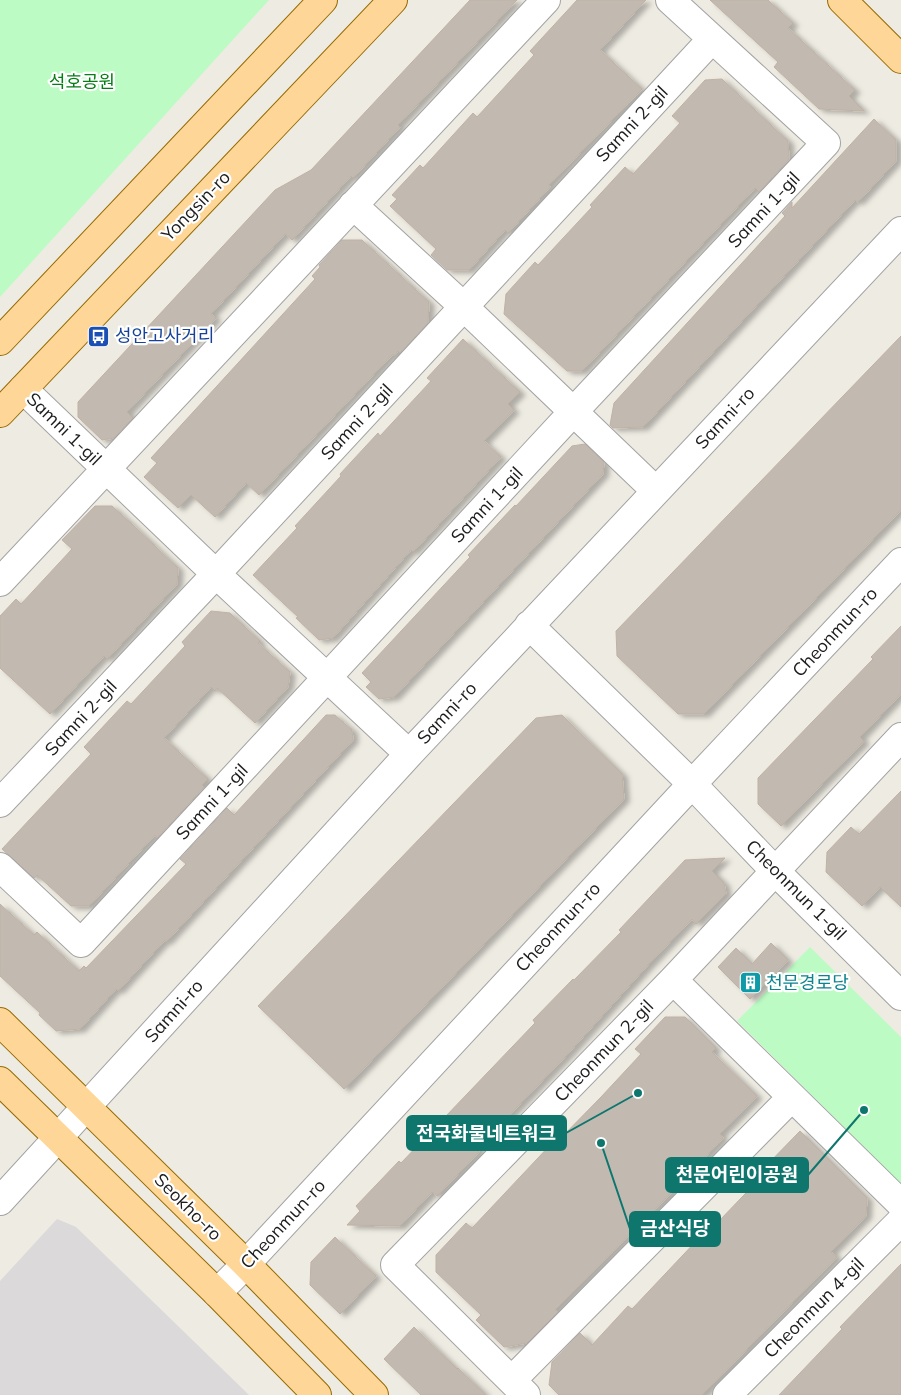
<svg xmlns="http://www.w3.org/2000/svg" width="901" height="1395" font-family="Mulish,'Noto Sans KR',sans-serif">
<style>
.residential{fill:#dbd9d9}
.park{fill:#bcfbc4}
.building{fill:#c2bab1;stroke:#c0b1a4;filter:url(#shadow)}
.lines{fill:none;stroke-linecap:round;stroke-linejoin:round}
.minor-casing{stroke:#a3a3a3;stroke-width:30}
.major-casing{stroke:#956a00;stroke-width:30}
.minor{stroke:#fff;stroke-width:28}
.major{stroke:#fed697;stroke-width:28}
.labels{text-anchor:middle;stroke-width:4.5;stroke-linejoin:round;paint-order:stroke}
.park-label{font-size:18px;fill:#087d17;stroke:#fff}
.street-label{font-size:18px;fill:#1c1c1c;stroke:#fff}
.transit-label{font-size:18px;fill:#164399;stroke:#fff;text-anchor:start}
.culture-label{font-size:18px;fill:#0d838f;stroke:#fff;text-anchor:start}
.leader{fill:none;stroke:#0f766e;stroke-width:2}
.callout-dot{fill:#0f766e;stroke:#fff;stroke-width:2}
.callout{fill:#0f766e;stroke:#0f766e;stroke-width:2}
.callout-label{font-size:19px;text-anchor:middle;font-weight:bold;fill:#fff}
</style>
<defs>
<filter id="shadow"><feDropShadow dx="5.5" dy="3" stdDeviation="2.5" flood-color="#0004"/></filter>
</defs>
<rect width="100%" height="100%" fill="#eeebe2"/>
<path class="residential" d="M57 1219 76 1227 249 1395H0V1281Z"/>
<path class="park" d="M0 0H269L0 297Z
M810 947 901 1037V1184L737 1021Z"/>
<path class="building" d="M470 0H517L398 125 400 127 353 178 351 176 292 240 285 234 211 314 216 318 127 412 133 418 114 438 102 440 78 417V402L275 190 311 170Z
M577 0H646L600 50 642 89 549 185 550 187 508 233 505 230 469 270H447L431 255 436 249 390 206 397 199 392 195 420 165 423 168 473 113 477 117 534 55 530 51Z
M710 0H768L793 23 788 28 855 90 849 96 864 111 819 109 774 67 778 62Z
M722 79 788 141 789 159 759 192 755 188 582 371H567L504 314 506 294 535 262 538 265 592 207 590 205 625 167 633 174 680 123 672 116 705 80Z
M874 119 896 140V161L858 202 855 200 643 427 613 428 610 425 614 403 785 216 782 213 792 202V208Z
M342 240H362L429 302 428 323 400 353 398 351 394 356 393 354 259 495 246 483 215 517 191 495 178 508 144 477 157 463 151 458 315 279 312 276 320 267 319 265Z
M901 336V510L704 714H678L617 656 616 631Z
M463 339 520 392 508 404 514 410 484 441 501 457 413 552 411 550 333 638 319 640 296 618 298 617 253 575 297 528 295 526 341 476 340 474 378 433 380 436 431 381 427 378Z
M585 444 604 462 603 474 394 697 379 699 366 687 371 682 362 673 470 557 468 555 515 505 516 506 572 446Z
M95 506H112L132 524 178 568 177 584 107 659 104 656 50 714 0 668V616L16 599 21 604 72 549 62 540Z
M211 611 230 613 260 641 258 643 290 672 288 687 255 723 217 688 215 691 211 687 164 738 208 779 202 785 204 787 157 838 155 835 89 906H71L37 875 34 878 2 849 91 754 84 747 127 701 131 704 185 646 182 642Z
M901 626V694L860 737 864 741 781 826 758 804V778L873 659 871 657Z
M326 715H335L352 730 353 740 166 942 165 940 118 991 116 989 80 1029 56 1031 39 1015 40 1013 0 976V904L34 935 37 932 79 971 84 966 86 968 186 864 180 859 227 808 234 815Z
M562 715 622 774 624 799 344 1089 258 1006 536 718Z
M901 791V907L880 887 862 906 826 872 827 852 851 827 859 834Z
M725 858 712 871 724 883 726 894 696 924 692 919 648 965 565 1057 477 1149 479 1152 437 1196 432 1192 400 1226 347 1225 360 1211 356 1206 399 1161 401 1163 535 1023 533 1020 573 979 574 980 621 932 619 930 685 860Z
M771 943 788 960 750 999 718 967 736 948 752 964Z
M665 1017H685L716 1048 712 1052 757 1096 720 1134 723 1138 680 1184 555 1310 558 1312 527 1343 504 1347 476 1320 481 1315 436 1272V1255L466 1223 472 1228 554 1141 556 1143 601 1097 641 1054 635 1049Z
M800 1131 867 1198 866 1216 831 1252 837 1257 702 1395H559L549 1385 552 1362 580 1333 592 1345 628 1306 632 1309 717 1219 719 1221 767 1171 764 1168Z
M335 1237 376 1276 340 1314 310 1285 311 1262Z
M901 1264V1395H779L842 1329 840 1327Z
M414 1327 457 1369 458 1368 486 1395H421L384 1359Z"/>
<g class="lines">
<defs>
<path id="minor" d="M353 205 463 306 656 491
M23 389 216 574 409 754
M0 582 546 0
M529 625 692 784 775 871 901 996
M0 803 216 574 712 39
M0 867 81 943 574 411 826 143 670 0
M673 980 901 1204
M0 1201 409 754 901 231
M217 1293 246 1264 692 784 901 562
M512 1380 792 1097
M526 1395 395 1265 673 980 901 737
M727 1395 901 1221"/>
<path id="major" d="M842 0 901 59
M0 341 323 0
M0 413 393 0
M0 1022 246 1264 374 1395
M0 1081 217 1293 317 1395"/>
</defs>
<use href="#minor" class="minor-casing"/>
<use href="#major" class="major-casing"/>
<use href="#minor" class="minor"/>
<use href="#major" class="major"/>
</g>
<defs>
<symbol id="bus-square" viewBox="-11 -11 22 22"><rect x="-9" y="-9" width="18" height="18" rx="4" fill="#1a4fb4" stroke="#fff"/><path d="M-5-6H5V4H4V6H2V4H-2V6H-4V4H-5ZM-3.5-4V0h7V-4ZM-3.5 1.2v1.5H-2V1.2ZM2 1.2v1.5H3.5V1.2Z" fill="#fff"/></symbol>
<symbol id="building-square" viewBox="-11 -11 22 22"><rect x="-9" y="-9" width="18" height="18" rx="4" fill="#0f9aa8" stroke="#fff"/><path d="M-4-6H4V6H1V3H-1V6H-4ZM-2.5-4.3h1.7v1.8h-1.7ZM.8-4.3h1.7v1.8H.8ZM-2.5-1h1.7V.8h-1.7ZM.8-1h1.7V.8H.8Z" fill="#fff"/></symbol>
</defs>
<g fill-rule="evenodd">
<use href="#bus-square" x="86" y="324" width="25" height="25"/>
<use href="#building-square" x="738" y="970" width="25" height="25"/>
</g>
<g class="labels">
<g class="park-label">
<text x="82" y="88">석호공원</text>
</g>
<g class="street-label">
<text transform="translate(632 124) rotate(-47)" y="6">Samni 2-gil</text>
<text transform="translate(196 206) rotate(-46)" y="6">Yongsin-ro</text>
<text transform="translate(764 210) rotate(-47)" y="6">Samni 1-gil</text>
<text transform="translate(725 418) rotate(-47)" y="6">Samni-ro</text>
<text transform="translate(357 422) rotate(-47)" y="6">Samni 2-gil</text>
<text transform="translate(64 429) rotate(44)" y="6">Samni 1-gil</text>
<text transform="translate(487 505) rotate(-47)" y="6">Samni 1-gil</text>
<text transform="translate(835 632) rotate(-47)" y="6">Cheonmun-ro</text>
<text transform="translate(447 713) rotate(-47)" y="6">Samni-ro</text>
<text transform="translate(81 718) rotate(-47)" y="6">Samni 2-gil</text>
<text transform="translate(212 802) rotate(-47)" y="6">Samni 1-gil</text>
<text transform="translate(796 890) rotate(45)" y="6">Cheonmun 1-gil</text>
<text transform="translate(558 927) rotate(-47)" y="6">Cheonmun-ro</text>
<text transform="translate(174 1011) rotate(-48)" y="6">Samni-ro</text>
<text transform="translate(604 1051) rotate(-46)" y="6">Cheonmun 2-gil</text>
<text transform="translate(188 1207) rotate(45)" y="6">Seokho-ro</text>
<text transform="translate(283 1224) rotate(-47)" y="6">Cheonmun-ro</text>
<text transform="translate(814 1308) rotate(-45)" y="6">Cheonmun 4-gil</text>
</g>
<g class="transit-label">
<text x="115" y="342">성안고사거리</text>
</g>
<g class="culture-label">
<text x="766" y="989">천문경로당</text>
</g>
</g>
<path class="leader" d="M638 1093L566 1133M864 1110L808 1175M601 1143L630 1229"/>
<g class="callout-dot">
<circle cx="638" cy="1093" r="5"/>
<circle cx="864" cy="1110" r="5"/>
<circle cx="601" cy="1143" r="5"/>
</g>
<g class="callout">
<rect x="407" y="1116" width="159" height="34" rx="5"/>
<rect x="666" y="1158" width="142" height="34" rx="5"/>
<rect x="630" y="1212" width="90" height="34" rx="5"/>
</g>
<g class="callout-label">
<text x="486" y="1140">전국화물네트워크</text>
<text x="737" y="1181">천문어린이공원</text>
<text x="675" y="1235">금산식당</text>
</g>
</svg>
